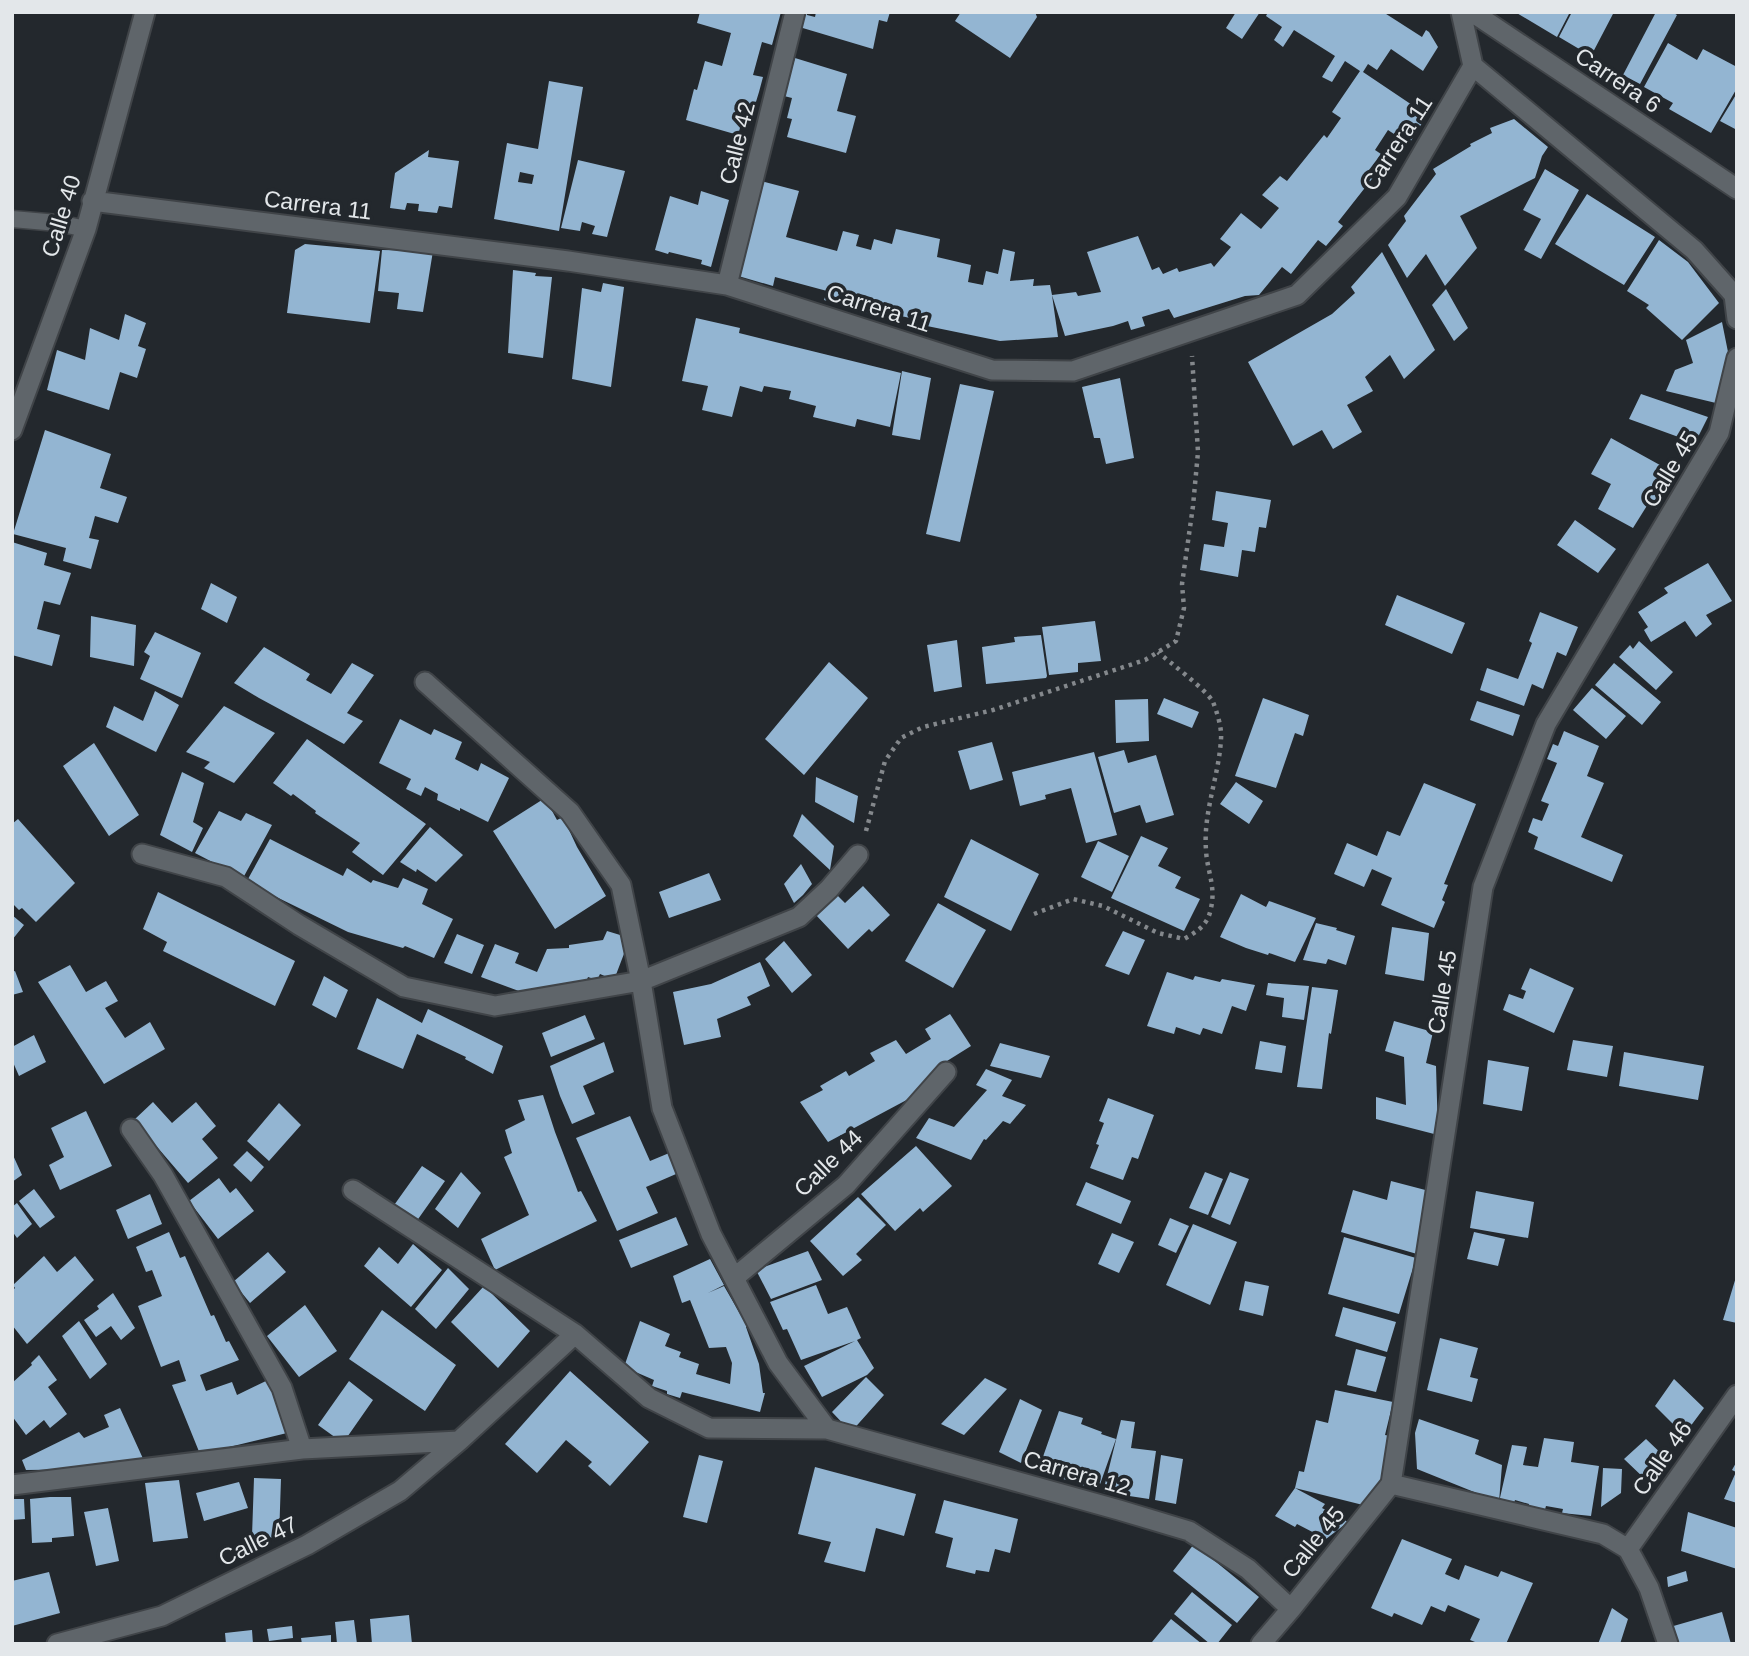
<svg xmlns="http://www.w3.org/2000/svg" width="1749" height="1656" font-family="Helvetica,sans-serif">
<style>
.building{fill:#93b5d2;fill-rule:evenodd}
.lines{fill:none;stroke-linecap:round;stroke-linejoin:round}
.service-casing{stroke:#404448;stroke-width:19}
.minor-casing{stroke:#404448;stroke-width:23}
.path{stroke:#84888c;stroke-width:4.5;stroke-dasharray:3.5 5;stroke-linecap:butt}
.service{stroke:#5f656a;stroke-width:16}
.minor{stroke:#5f656a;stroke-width:19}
.labels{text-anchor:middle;stroke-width:7;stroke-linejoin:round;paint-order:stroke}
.street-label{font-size:23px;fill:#e3e7ea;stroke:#23282d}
</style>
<rect width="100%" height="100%" fill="#23282d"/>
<path class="building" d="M700 12H781L772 45 762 42 753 75 763 77 759 92 755 105 747 103 738 135 686 120 694 89 697 90 705 61 722 66 731 33 697 23Z
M800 12H807V15L815 17 816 12H890L887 22 879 20 873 49 796 26Z
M961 12H1035L1037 17 1010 58 955 21Z
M1236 12H1260L1242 39 1226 28Z
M1268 12H1383L1422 37 1426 30 1429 32 1438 47 1423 71 1391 49 1377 70 1368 64 1363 72 1427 115 1409 144 1388 130 1375 150 1381 154 1369 170 1375 175 1338 222 1343 226 1326 246 1318 240 1291 274 1282 267 1259 295 1245 296 1174 318 1169 309 1142 317 1145 326 1131 330 1128 321 1113 326 1065 336 1052 295 1058 337 1000 341 927 326 928 322 874 310 873 315 824 300 827 291 775 277 773 286 735 275 761 181 799 191 786 237 837 251 843 231 859 235 856 246 871 250 874 239 892 244 896 229 940 239 937 257 971 265 968 282 983 285 986 271 998 274 1003 249 1015 252 1010 281 1034 279 1033 286 1050 285 1052 295 1076 292 1078 296 1101 292 1087 252 1138 236 1152 270 1159 267 1163 274 1177 268 1179 272 1211 263 1214 267 1231 247 1220 239 1241 213 1261 229 1279 208 1262 195 1280 176 1287 181 1324 135 1327 138 1341 118 1332 112 1360 71 1345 61 1332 82 1322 77 1335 56 1294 30 1283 47 1274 40 1282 27 1266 16Z
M1515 12H1570L1557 37Z
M1572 12H1614L1591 56 1559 37Z
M1656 12H1672L1677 15 1640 84 1623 75Z
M1668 43 1697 60 1703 49 1737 67V88L1711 133 1669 109 1673 103 1644 87Z
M795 58 847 74 837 111 856 116 846 153 787 137 792 119 787 118 792 98 784 96Z
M549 81 583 87 559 231 494 219 507 143 538 149ZM520 172 534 175 532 184 518 182Z
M1737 93V130L1720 121Z
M1514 119 1548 147 1542 156 1535 178 1460 216 1477 248 1445 286 1426 254 1407 278 1388 245 1406 221 1404 216 1436 174 1433 169 1471 146 1470 144 1492 133 1490 128Z
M429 150 428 157 459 161 452 208 439 206 437 213 418 211 419 204 407 203 405 210 390 208 395 173Z
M578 160 625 171 607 237 592 234 595 226 582 222 580 231 561 228Z
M1545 169 1579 190 1541 259 1524 250 1541 219 1523 210Z
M701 191 729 200 711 267 701 264 702 260 669 252 668 254 655 250 670 196 698 205Z
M1587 194 1655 237 1624 285 1555 244Z
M1659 240 1688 262 1719 303 1682 340 1646 308 1649 305 1627 291Z
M305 244 380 251 370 323 287 313 295 250Z
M382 250 433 251 423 312 397 309 399 293 378 291Z
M1382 252 1435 350 1404 379 1390 355 1365 377 1373 391 1347 405 1362 432 1333 449 1322 430 1293 446 1248 362 1332 314 1355 293 1351 287Z
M513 270 536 273 535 276 552 277 543 358 508 353Z
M603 283 624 287 611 387 572 379 582 288 601 292Z
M1446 289 1468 328 1454 341 1432 305Z
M125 314 146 323 138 346 146 349 137 378 120 372 109 410 47 390 57 350 85 360 90 328 119 340Z
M696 318 740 328 739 333 901 373 890 427 857 419 855 427 813 417 816 406 789 399 791 391 764 386 762 392 740 386 732 417 702 410 708 386 682 381Z
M1722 322 1728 352 1716 403 1666 391 1675 370 1693 363 1686 340Z
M902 371 931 378 920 440 892 435Z
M1120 378 1134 458 1106 464 1100 438H1094L1082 387Z
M960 384 994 391 960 542 926 534Z
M1641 394 1708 417 1695 443 1629 419Z
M45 430 111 454 100 488 127 497 118 523 95 516 89 538 99 540 91 569 63 561 66 548 13 534Z
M1611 438 1678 475 1656 509 1648 504 1633 528 1598 509 1611 484 1591 474Z
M1216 491 1271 500 1266 528 1259 527 1255 552 1242 550 1238 577 1200 570 1204 544 1224 547 1228 523 1212 520Z
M1575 520 1616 549 1598 573 1557 545Z
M12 542 47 553 44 565 71 573 60 605 44 601 37 629 60 635 52 666 12 655Z
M1708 563 1732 601 1706 615 1712 624 1696 637 1685 621 1651 642 1644 630 1648 627 1638 612 1668 593 1664 588Z
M211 583 237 597 227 623 201 609Z
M1397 595 1465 623 1452 654 1385 625Z
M1540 612 1578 627 1566 656 1557 652 1543 689 1532 684 1524 706 1480 690 1487 668 1518 679 1532 643 1529 641Z
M91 616 136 625 134 666 90 657Z
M1095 621 1101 661 1078 663V672L1049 675 1042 627Z
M155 632 201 653 182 698 140 679 150 656 144 652Z
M1041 635 1047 676 1046 678 986 684 982 647 1015 642 1014 637Z
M957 640 962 687 934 692 927 645Z
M1639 641 1673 672 1656 690 1619 657 1630 645 1633 649Z
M264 647 310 674 306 680 331 694 352 663 374 675 347 713 363 721 344 744 259 698 234 683Z
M829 662 868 698 804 775 765 739Z
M1614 663 1661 702 1642 725 1595 685Z
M1592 688 1626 716 1606 739 1573 710Z
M155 691 179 705 156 752 106 727 114 706 143 721Z
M1164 698 1199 712 1192 728 1157 714Z
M1263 698 1309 715 1303 736 1295 733 1276 788 1235 776Z
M1148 699 1149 741 1116 743 1115 700Z
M1477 701 1520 715 1513 736 1470 720Z
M224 706 275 733 234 783 204 768 210 762 186 752Z
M400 719 431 735 434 729 462 742 455 759 478 771 481 763 509 778 488 822 460 808V811L437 800 438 794 425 787 421 796 406 789 411 779 379 763Z
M1564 731 1599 746 1587 776 1604 783 1581 837 1623 855 1612 882 1534 849 1538 837 1528 832 1533 818 1542 821 1549 804 1541 801 1557 763 1547 759 1553 744 1558 746Z
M307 739 426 824 383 875 352 852 360 843 315 813 316 811 293 794 291 796 273 783Z
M992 742 1003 780 970 790 958 751Z
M94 743 139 815 109 836 63 766Z
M1124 750 1128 763 1156 755 1174 815 1146 823 1140 805 1114 813 1098 757Z
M1094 752 1117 835 1086 843 1071 788 1045 795 1046 799 1020 806 1012 772Z
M182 772 204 783 193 822 203 828 192 852 160 835Z
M816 777 858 796 854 823 815 802Z
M1236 782 1263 801 1249 824 1220 804Z
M1424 783 1476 804 1444 884 1448 885 1442 900 1445 902 1434 928 1381 905 1392 878 1372 869 1364 887 1334 874 1347 843 1377 856 1387 831 1400 836Z
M545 798 557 820 563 817 577 847 606 896 555 929 493 831Z
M219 811 241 821 246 813 272 825 243 878 195 853Z
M802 814 834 846 830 870 793 836Z
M18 819 75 883 36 922 22 908 19 910 12 903V824Z
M430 827 463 855 436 882 417 869 416 872 400 862Z
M1141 836 1168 848 1158 866 1181 877 1175 888 1200 899 1184 931 1111 898Z
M270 839 343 876 347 868 371 883 373 880 398 888 403 878 428 889 422 904 453 919 434 958 405 946 403 948 348 932 260 889 261 887 248 879Z
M971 839 1039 874 1011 931 944 897Z
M1098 841 1129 856 1112 892 1081 877Z
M801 864 812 884 803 895 794 903 784 884Z
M709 873 721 900 669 918 659 892Z
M863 886 890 915 872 932 869 929 848 949 815 914 835 893 845 903Z
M158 892 295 961 275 1006 163 951 167 942 143 929Z
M1241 894 1266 907 1269 901 1316 918 1295 962 1269 953 1268 955 1246 948 1220 937Z
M938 903 986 930 953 988 905 961Z
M12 915 24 925 12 940Z
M1316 923 1337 928 1336 930 1355 936 1346 965 1328 959 1326 964 1303 960Z
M1392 927 1429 933 1424 981 1385 974Z
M607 931 630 938 614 980 600 974 597 980 588 977 586 982 552 986 528 991 527 994 481 977 495 944 519 953 515 963 537 972 547 949 569 948V945L603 940Z
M1123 931 1145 940 1129 975 1105 966Z
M457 934 484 945 472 974 444 963Z
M784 941 812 975 792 993 765 959Z
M760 962 770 986 747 997 751 1005 717 1019 721 1037 684 1045 673 992 711 984Z
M70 965 86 992 106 981 118 1001 105 1008 125 1038 150 1022 165 1049 104 1084 38 982Z
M1530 968 1574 988 1554 1033 1503 1010 1509 994 1523 999 1526 991 1521 989Z
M15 971 23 992 12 995V972Z
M1167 972 1193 980 1195 976 1220 982 1222 979 1255 985 1246 1011 1232 1006 1222 1034 1203 1028 1200 1035 1176 1027 1174 1034 1147 1026Z
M324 976 348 990 336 1018 312 1005Z
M1268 983 1309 986 1304 1020 1282 1017 1284 998 1266 995Z
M1312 987 1338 990 1331 1034 1329 1033 1322 1089 1297 1087Z
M377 998 422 1023 428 1009 503 1046 493 1074 465 1059 466 1057 417 1034 403 1069 357 1049Z
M950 1014 971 1046 947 1061 949 1065 924 1081 929 1088 828 1142 800 1102 823 1090 820 1086 846 1071 849 1076 875 1061 870 1053 896 1040 906 1054 931 1039 925 1029Z
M585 1015 595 1039 551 1057 542 1033Z
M1394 1021 1433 1032 1426 1063 1436 1066 1438 1135 1376 1119V1097L1406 1105 1404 1057 1385 1051Z
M34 1035 46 1062 19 1076 12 1060V1047Z
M1573 1040 1613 1046 1607 1077 1567 1070Z
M1260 1041 1286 1046 1282 1073 1255 1069Z
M604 1042 614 1072 583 1086 595 1114 572 1124 560 1096 550 1066Z
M1000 1043 1050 1056 1041 1078 990 1066Z
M1624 1052 1704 1066 1698 1100 1619 1086Z
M1488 1060 1529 1067 1522 1111 1483 1104Z
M986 1069 1012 1080 1002 1096 1026 1105 1010 1124 1003 1121 986 1140 984 1139 971 1160 916 1138 929 1118 954 1127 987 1090 976 1085Z
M543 1095 555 1132 578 1192 581 1191 597 1221 495 1270 481 1239 529 1215 504 1157 512 1153 505 1130 525 1120 518 1100Z
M1108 1098 1154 1115 1138 1159 1132 1157 1123 1180 1090 1168 1099 1145 1096 1144 1104 1123 1099 1121Z
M153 1102 172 1123 196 1102 216 1126 202 1139 218 1158 188 1183 134 1120Z
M279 1103 301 1125 269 1161 247 1141Z
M86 1111 112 1166 60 1190 49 1165 64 1157 51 1128Z
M630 1116 650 1161 674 1151 683 1171 646 1187 658 1213 617 1231 576 1138Z
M916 1146 952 1186 923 1212 920 1208 895 1231 861 1194Z
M247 1151 264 1167 251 1182 233 1165Z
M12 1153 22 1175 12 1182Z
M422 1166 445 1181 416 1222 392 1208Z
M461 1172 481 1193 458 1228 435 1209Z
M1205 1172 1223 1179 1208 1215 1189 1208Z
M1230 1172 1249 1179 1230 1225 1211 1217Z
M219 1178 230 1193 236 1188 254 1211 218 1239 189 1201Z
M1391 1181 1433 1192 1417 1254 1341 1232 1353 1190 1387 1200Z
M1086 1182 1131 1201 1121 1224 1076 1205Z
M34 1189 55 1217 40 1228 19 1201Z
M1476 1191 1534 1202 1528 1238 1470 1228Z
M150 1194 162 1224 128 1239 116 1210Z
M858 1197 886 1225 856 1254 862 1260 843 1276 810 1241Z
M17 1203 32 1224 17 1238 12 1231V1207Z
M676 1217 688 1245 631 1268 619 1240Z
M1170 1218 1189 1226 1176 1253 1158 1245Z
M1193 1224 1237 1242 1210 1305 1166 1285Z
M169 1232 180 1258 185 1256 211 1316 214 1315 226 1342 229 1341 239 1360 200 1375 206 1391 232 1382 237 1395 268 1380 287 1433 200 1454 172 1385 186 1381 179 1360 161 1367 138 1306 162 1296 152 1270 146 1272 136 1247Z
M1474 1232 1505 1239 1498 1266 1467 1259Z
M1112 1233 1134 1242 1119 1273 1098 1264Z
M1344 1237 1416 1258 1399 1314 1328 1294Z
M413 1244 442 1270 411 1307 364 1266 379 1247 398 1264Z
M808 1251 822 1280 771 1299 756 1270Z
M268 1252 286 1272 250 1303 233 1282Z
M44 1256 57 1272 75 1256 94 1280 27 1344 12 1325V1291L15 1288 13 1285Z
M710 1259 724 1285 708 1293 724 1286 747 1326 746 1327 759 1364 763 1393H765L760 1412 682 1392 680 1398 667 1394V1391L652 1386 654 1380 624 1367 640 1321 670 1334 665 1346 681 1352 679 1357 699 1364 696 1374 730 1384 732 1363 726 1347 709 1348 690 1300 682 1303 673 1276Z
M448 1268 469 1289 436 1329 415 1309Z
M1736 1277H1737V1323L1723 1320Z
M1245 1281 1269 1286 1263 1316 1239 1310Z
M816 1285 828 1314 847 1307 861 1338 857 1340 874 1368 867 1375 822 1397 804 1366 855 1341 801 1360 787 1329 783 1330 770 1302Z
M484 1286 530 1331 498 1368 451 1322Z
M113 1293 135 1328 121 1340 111 1326 96 1337 84 1320 99 1309 97 1306Z
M305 1305 337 1351 299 1377 267 1336Z
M1343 1307 1396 1322 1387 1352 1335 1336Z
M382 1310 456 1365 425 1411 349 1359Z
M79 1321 107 1364 90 1379 62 1336Z
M1440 1338 1478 1348 1470 1377 1478 1379 1472 1402 1427 1390Z
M1356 1349 1386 1357 1376 1392 1347 1385Z
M39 1355 57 1380 48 1387 67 1414 50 1428 44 1420 26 1435 12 1416V1383L32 1365 31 1363Z
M570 1371 649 1442 610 1486 588 1466 592 1462 566 1440 537 1473 505 1444Z
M866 1377 884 1395 851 1432 832 1412Z
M985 1378 1007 1389 964 1435 941 1424Z
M1674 1379 1704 1408 1684 1435 1655 1406Z
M349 1381 373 1400 343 1443 318 1425Z
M1335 1390 1393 1402 1385 1435 1390 1436 1379 1488 1371 1507 1295 1488 1299 1471 1304 1472 1316 1420 1328 1423Z
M1020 1399 1042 1410 1021 1463 999 1452Z
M120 1408 145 1463 100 1469 26 1470 22 1460 79 1432 84 1438 109 1427 104 1415Z
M1059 1411 1083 1418 1081 1424 1102 1432 1101 1434 1116 1439 1098 1490 1038 1471Z
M1419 1419 1479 1440 1475 1454 1502 1465 1499 1502 1512 1445 1527 1447 1523 1465 1538 1467 1544 1438 1574 1442 1571 1462 1599 1466 1591 1516 1562 1513 1563 1509 1546 1506 1544 1513 1528 1510 1529 1504 1515 1500 1513 1506 1499 1502 1417 1469 1415 1433Z
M1121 1420 1135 1422 1131 1448 1156 1451 1149 1499 1103 1492Z
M1646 1439 1667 1459 1645 1479 1624 1459Z
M699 1455 723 1461 707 1523 683 1517Z
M1161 1455 1183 1459 1176 1504 1155 1500Z
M1737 1461V1503L1724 1499 1736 1472 1732 1470Z
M815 1467 916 1494 904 1536 876 1528 865 1572 824 1562 831 1542 798 1534Z
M1603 1468 1622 1469 1621 1493 1601 1507Z
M254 1478 281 1479 279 1538 252 1536Z
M179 1480 188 1538 153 1542 145 1483Z
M239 1482 248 1508 204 1521 196 1493Z
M1295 1488 1325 1504 1322 1508 1348 1522 1326 1539 1297 1524 1295 1527 1275 1516Z
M50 1497H71L74 1536 52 1538V1542L32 1543 30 1499Z
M12 1499H24L25 1519 12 1520Z
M944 1500 1018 1519 1010 1553 995 1549 989 1572 976 1570 975 1574 946 1567 953 1538 935 1533Z
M108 1508 119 1561 96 1566 84 1512Z
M1688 1512 1737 1528V1569L1681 1551Z
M1402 1539 1452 1559 1445 1574 1459 1580 1465 1565 1498 1577 1501 1571 1533 1583 1506 1644H1480L1470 1640 1480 1619 1448 1605 1445 1612 1431 1606 1422 1625 1394 1613 1392 1617 1371 1608Z
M1194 1544 1259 1597 1237 1623 1173 1571Z
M1686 1571 1688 1581 1668 1587 1667 1577Z
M49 1572 60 1613 12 1626V1581Z
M1192 1592 1232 1625 1217 1644H1210L1174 1614Z
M1612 1608 1628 1619 1620 1644H1598Z
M1722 1612 1731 1644H1674L1670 1627Z
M409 1615 412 1644H372L370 1619Z
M1171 1619 1202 1644H1155L1152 1642Z
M354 1620 357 1644H337L335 1622Z
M292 1626 293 1638 269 1641 267 1629Z
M252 1630 253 1644H226L225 1633Z
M331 1635V1644H302L301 1638Z"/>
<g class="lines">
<defs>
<path id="service" d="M12 219 58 223 86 229"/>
<path id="minor" d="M1472 12 1737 189
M1473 66 1694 250 1734 295 1737 319
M92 201 568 261 727 285 992 370 1073 371 1297 295 1397 197 1473 66 1461 12
M727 285 795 12
M12 430 86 229 145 12
M425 682 570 812 621 885 641 981 662 1108 711 1234 778 1363 827 1429
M142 854 226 877 299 925 404 987 495 1006 641 981 799 917 829 889 858 855
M131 1129 163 1175 282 1388 302 1449
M353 1190 575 1334 649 1398 709 1428 827 1429 1119 1510 1189 1531 1248 1569 1291 1609
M734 1278 846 1185 946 1072
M1391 1484 1603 1534 1628 1549 1649 1588 1668 1644
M12 1485 302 1449 459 1441 575 1334
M1628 1549 1737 1395
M57 1644 162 1616 307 1545 400 1491 459 1441
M1261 1644 1291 1609 1391 1484 1483 887 1546 724 1719 433 1737 358"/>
</defs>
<use href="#service" class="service-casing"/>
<use href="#minor" class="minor-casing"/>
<path class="path" d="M866 831 885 761 901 738 923 727 993 710 1145 660 1176 641 1184 608 1182 584 1193 506 1198 452 1192 356
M1034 914 1073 899 1103 906 1158 933 1184 939C1198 931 1208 925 1211 908 1216 886 1207 871 1206 850 1203 812 1219 776 1221 739 1222 728 1217 712 1213 702 1208 691 1169 662 1158 652"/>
<use href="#service" class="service"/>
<use href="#minor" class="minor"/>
</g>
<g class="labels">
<g class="street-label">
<text transform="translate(1618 80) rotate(34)" y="8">Carrera 6</text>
<text transform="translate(737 143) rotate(-76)" y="8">Calle 42</text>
<text transform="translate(1397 143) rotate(-57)" y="8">Carrera 11</text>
<text transform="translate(318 205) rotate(7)" y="8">Carrera 11</text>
<text transform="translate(61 216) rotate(-73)" y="8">Calle 40</text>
<text transform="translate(879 308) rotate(18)" y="8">Carrera 11</text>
<text transform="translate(1670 469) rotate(-59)" y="8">Calle 45</text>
<text transform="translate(1442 992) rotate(-81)" y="8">Calle 45</text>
<text transform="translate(828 1163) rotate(-44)" y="8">Calle 44</text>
<text transform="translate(1662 1458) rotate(-55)" y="8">Calle 46</text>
<text transform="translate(1077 1473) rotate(16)" y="8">Carrera 12</text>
<text transform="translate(258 1541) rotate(-26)" y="8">Calle 47</text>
<text transform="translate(1313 1542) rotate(-51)" y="8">Calle 45</text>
</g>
</g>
<rect width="1749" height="1656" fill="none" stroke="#e3e7ea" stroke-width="28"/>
</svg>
